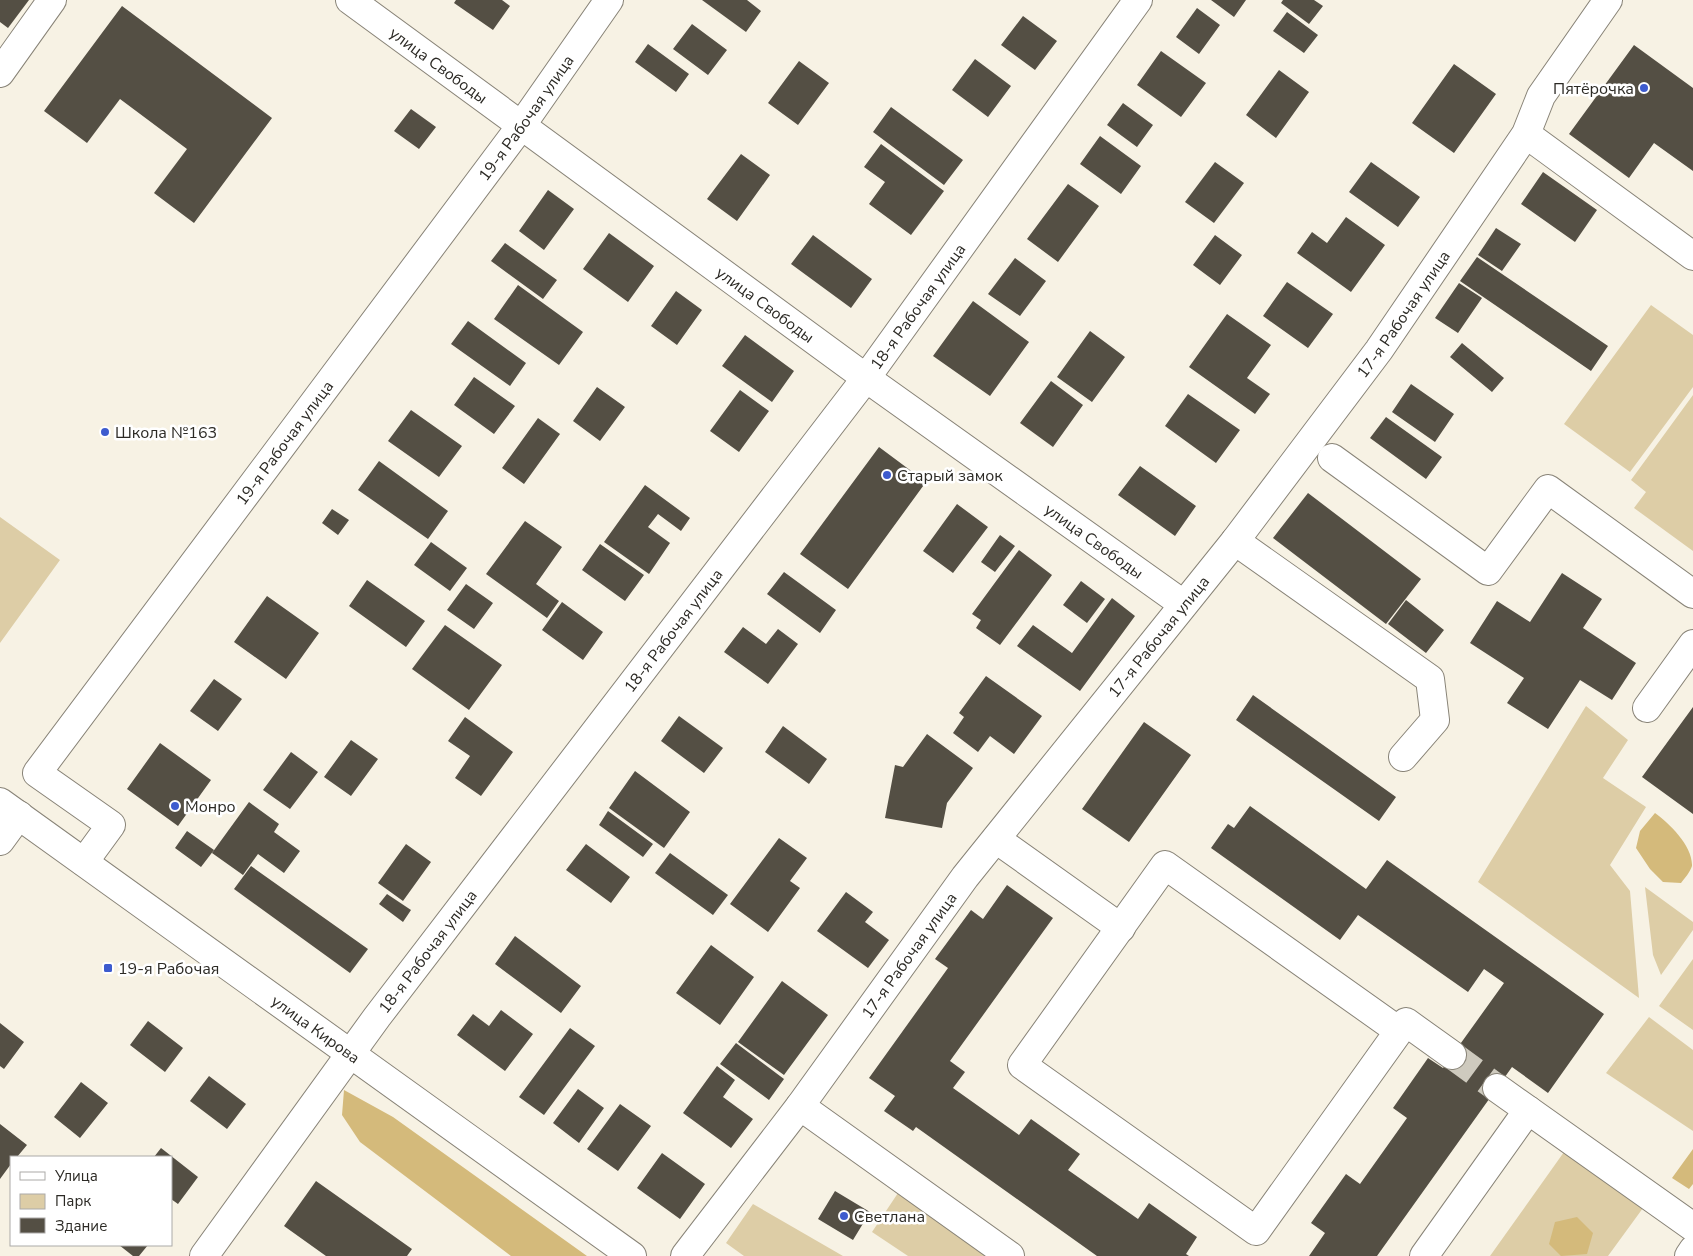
<svg xmlns="http://www.w3.org/2000/svg" width="1693" height="1256" font-family="'Nunito Sans',sans-serif">
<style>
.green{fill:#ddcda6}
.forest{fill:#d4ba7b}
.building{fill:#544f44}
.lines{fill:none;stroke-linecap:round;stroke-linejoin:round}
.minor-tunnel{stroke:#cecabe;stroke-width:28;stroke-dasharray:28 14;stroke-linecap:butt}
.minor-casing{stroke:#888377;stroke-width:30}
.major-casing{stroke:#888377;stroke-width:30}
.minor{stroke:#fff;stroke-width:28}
.major{stroke:#fff;stroke-width:28}
.poi-dot{fill:#3d5bce;stroke:#fff;stroke-width:2}
.labels{text-anchor:middle;stroke-width:5;stroke-linejoin:round;paint-order:stroke}
.street-label{font-size:16px;fill:#2c2a25;stroke:#fff}
.poi-label{font-size:16px;fill:#2c2a25;stroke:#fff;text-anchor:start}
</style>
<rect width="100%" height="100%" fill="#f7f2e4"/>
<path class="green" d="M1651 305 1693 335V387L1630 472 1564 424Z
M1693 395V551L1634 508 1646 492 1631 480Z
M0 517 60 560 0 643Z
M1586 706 1628 740 1603 778 1646 807 1610 865 1630 891 1639 998 1478 882Z
M1645 887 1693 922V930L1661 975 1653 955Z
M1693 959V1030L1659 1006Z
M1649 1017 1693 1050V1131L1606 1073Z
M1564 1152 1643 1208 1608 1256H1490Z
M898 1193 986 1256H908L872 1232Z
M753 1204 843 1256H744L726 1243Z"/>
<path class="forest" d="M1655 813C1669 823 1693 846 1692 866 1690 872 1685 878 1681 883L1663 882 1650 869 1636 848 1640 831Z
M344 1090 393 1117 587 1256H511L360 1142 342 1115Z
M1693 1149V1184L1689 1189 1672 1178Z
M1577 1217 1593 1233 1587 1254 1561 1256 1549 1244 1555 1222Z"/>
<path class="building" d="M0 0H29L8 28 0 22Z
M456 0H502L510 6 493 30 454 3Z
M702 0H747L761 11 746 32Z
M1211 0H1246L1234 17Z
M1283 0H1314L1323 6 1309 24 1281 3Z
M122 6 272 118 194 223 154 193 187 149 120 99 87 143 44 111Z
M1197 8 1220 25 1199 54 1176 37Z
M1287 12 1318 35 1304 53 1273 31Z
M1023 16 1057 41 1035 70 1001 45Z
M692 24 727 50 708 75 673 49Z
M648 44 689 74 676 92 635 62Z
M1634 45 1693 88V171L1654 143 1629 178 1569 134Z
M1161 51 1206 83 1181 117 1137 85Z
M975 59 1011 86 988 117 952 90Z
M799 61 829 83 798 125 768 103Z
M1454 64 1496 94 1454 153 1412 123Z
M1279 70 1309 92 1276 138 1246 115Z
M1123 103 1153 125 1137 147 1107 125Z
M891 107 963 160 944 185 873 132Z
M411 109 436 127 419 149 394 131Z
M1100 136 1141 166 1121 194 1080 164Z
M881 144 944 191 911 235 869 204 885 182 864 167Z
M741 154 770 175 737 221 707 199Z
M1215 162 1244 183 1214 223 1185 202Z
M1371 162 1420 197 1398 227 1349 192Z
M1543 172 1597 210 1575 242 1521 204Z
M1068 184 1099 206 1058 262 1027 239Z
M548 190 574 209 544 250 519 231Z
M1346 217 1385 245 1351 292 1297 253 1312 232 1327 243Z
M1496 228 1521 244 1502 271 1478 255Z
M609 233 654 266 628 302 583 269Z
M813 235 872 279 851 308 791 264Z
M1215 235 1242 255 1220 285 1193 265Z
M505 243 557 280 543 299 491 261Z
M1477 257 1608 346 1591 371 1460 281Z
M1015 258 1046 281 1020 316 988 294Z
M1287 282 1333 314 1308 348 1263 316Z
M1459 283 1482 298 1458 333 1435 318Z
M518 285 583 332 559 365 494 319Z
M676 291 702 310 677 345 651 326Z
M973 301 1029 342 990 396 933 356Z
M1227 314 1271 345 1247 378 1270 394 1255 414 1189 367Z
M468 321 526 363 510 386 451 344Z
M1090 331 1125 357 1092 402 1057 377Z
M745 335 794 371 772 402 722 366Z
M1462 343 1504 378 1492 392 1450 357Z
M474 377 515 406 494 434 454 405Z
M1051 381 1083 405 1053 447 1020 423Z
M1411 384 1454 414 1435 442 1392 412Z
M597 387 625 407 600 441 573 421Z
M740 390 769 411 739 452 710 431Z
M1188 394 1240 430 1216 463 1165 426Z
M411 410 462 446 439 477 388 441Z
M1386 417 1442 457 1426 479 1370 438Z
M538 418 560 434 524 484 502 468Z
M879 447 926 482 848 589 800 554Z
M379 461 448 511 428 539 358 490Z
M1140 466 1196 506 1175 536 1118 495Z
M645 485 690 518 681 531 658 514 648 527 670 543 649 574 604 542Z
M1308 493 1421 579 1386 624 1273 538Z
M957 504 988 527 953 573 923 551Z
M332 509 349 520 338 535 322 523Z
M525 521 562 547 536 584 559 601 547 618 486 574Z
M1000 535 1015 546 995 572 981 562Z
M431 542 467 568 450 591 414 565Z
M600 544 644 575 625 601 582 570Z
M1019 550 1052 575 1000 645 976 628 981 620 972 614Z
M784 572 836 610 820 633 767 594Z
M1562 573 1602 599 1583 628 1636 663 1612 700 1580 680 1548 729 1507 703 1524 678 1470 643 1497 601 1530 622Z
M367 580 425 621 406 647 349 606Z
M1081 581 1105 599 1087 623 1063 605Z
M466 584 493 603 474 629 447 610Z
M267 596 319 633 286 679 234 642Z
M1112 598 1135 616 1080 691 1017 646 1033 625 1072 653Z
M1406 600 1444 630 1426 653 1388 624Z
M562 602 603 632 583 660 542 630Z
M445 625 502 665 469 710 412 669Z
M743 627 766 644 778 629 798 644 768 684 724 652Z
M986 676 1042 716 1014 754 990 736 978 752 953 733 964 717 959 713Z
M214 679 242 699 218 731 190 711Z
M1253 695 1396 797 1379 821 1236 720Z
M1693 707V814L1642 777Z
M679 716 723 748 704 773 661 741Z
M465 717 513 752 481 796 455 778 470 756 448 741Z
M1144 722 1191 755 1129 842 1082 809Z
M783 726 827 759 809 784 765 752Z
M927 734 973 768 947 803 942 828 885 818 895 765 903 767Z
M351 740 378 759 351 796 324 777Z
M160 743 211 780 178 826 127 789Z
M291 752 318 772 290 809 263 790Z
M635 771 690 812 664 848 609 808Z
M249 802 279 824 274 832 300 851 284 873 258 854 243 875 212 853Z
M1250 806 1366 889 1387 860 1604 1014 1548 1093 1512 1067 1377 1256H1309L1325 1233 1311 1223 1346 1174 1360 1184 1407 1118 1393 1108 1428 1058 1443 1068 1504 983 1484 969 1468 992 1358 915 1340 940 1211 848 1228 824 1234 828Z
M608 811 653 844 643 857 599 825Z
M187 831 214 850 201 867 175 848Z
M779 838 807 858 790 881 800 888 768 932 730 904Z
M406 844 431 862 403 901 378 883Z
M586 844 630 877 611 903 566 870Z
M670 853 728 895 713 915 655 873Z
M251 866 368 949 350 973 234 889Z
M1007 885 1053 918 950 1061 965 1072 953 1088 1019 1135 1031 1119 1080 1154 1068 1170 1138 1219 1149 1203 1197 1237 1186 1254 1189 1256H1097L916 1127 913 1131 884 1111 895 1096 869 1078 948 968 935 959 971 910 983 919Z
M846 892 873 912 865 922 889 940 868 968 817 931Z
M387 894 411 910 403 922 379 904Z
M515 936 581 986 561 1013 495 964Z
M711 945 754 977 720 1025 676 993Z
M782 981 828 1015 784 1075 738 1042Z
M501 1010 533 1034 505 1071 457 1035 473 1014 489 1026Z
M148 1021 183 1048 165 1072 130 1045Z
M0 1023 24 1042 4 1069 0 1066Z
M570 1028 595 1046 544 1115 519 1097Z
M736 1043 784 1079 769 1100 720 1064Z
M717 1066 735 1080 723 1097 753 1119 731 1148 683 1113Z
M209 1076 246 1104 227 1129 190 1101Z
M81 1082 108 1103 80 1138 54 1117Z
M578 1089 604 1108 579 1143 553 1123Z
M620 1104 651 1126 618 1171 587 1149Z
M0 1124 27 1145 17 1157H11V1164L0 1179Z
M161 1148 198 1177 178 1204 171 1199V1157H154Z
M662 1153 705 1184 680 1219 637 1188Z
M316 1181 412 1249 407 1256H326L284 1226Z
M835 1191 870 1212 853 1240 818 1219Z
M119 1245H148L139 1256H133Z"/>
<g class="lines">
<path class="minor-tunnel" d="M1452 1055 1497 1088"/>
<defs>
<g id="minor">
<path id="s1" d="M350 0 866 378 1183 604"/>
<path d="M0 73 52 0"/>
<path d="M1526 134 1693 256"/>
<path d="M1332 458 1488 571 1548 489 1693 594"/>
<path d="M1235 541 1430 679 1435 720 1403 757"/>
<path d="M1647 708 1693 644"/>
<path d="M996 839 1121 928"/>
<path d="M0 841 19 815"/>
<path id="s2" d="M84 862 111 825 37 773 521 126 609 0"/>
<path d="M1399 1031 1165 865 1022 1065 1256 1231 1399 1031 1406 1022 1452 1055"/>
<path d="M1497 1088 1528 1110"/>
<path d="M800 1106 1010 1256"/>
<path id="s3" d="M204 1256 377 1017 866 378 1138 0"/>
<path id="s4" d="M685 1256 800 1106 965 877 1235 541 1379 350 1526 134 1541 96 1608 0"/>
<path d="M1424 1256 1528 1110 1693 1227"/>
</g>
<g id="major">
<path id="s5" d="M0 802 632 1256"/>
<path d="M1689 1256 1693 1250"/>
</g>
</defs>
<use href="#minor" class="minor-casing"/>
<use href="#major" class="major-casing"/>
<use href="#minor" class="minor"/>
<use href="#major" class="major"/>
</g>
<g class="poi-dot">
<circle cx="1644" cy="88" r="5"/>
<circle cx="105" cy="432" r="5"/>
<circle cx="887" cy="475" r="5"/>
<circle cx="175" cy="806" r="5"/>
<rect x="103" y="963" width="10" height="10" rx="2.5"/>
<circle cx="844" cy="1216" r="5"/>
</g>
<g class="labels">
<g class="street-label">
<text dy="6" stroke="none"><textPath href="#s1" startOffset="110">улица Свободы</textPath></text>
<text dy="6" stroke="none"><textPath href="#s2" startOffset="954">19-я Рабочая улица</textPath></text>
<text dy="6" stroke="none"><textPath href="#s1" startOffset="515">улица Свободы</textPath></text>
<text dy="6" stroke="none"><textPath href="#s3" startOffset="1188">18-я Рабочая улица</textPath></text>
<text dy="6" stroke="none"><textPath href="#s4" startOffset="1185">17-я Рабочая улица</textPath></text>
<text dy="6" stroke="none"><textPath href="#s2" startOffset="549">19-я Рабочая улица</textPath></text>
<text dy="6" stroke="none"><textPath href="#s1" startOffset="920">улица Свободы</textPath></text>
<text dy="6" stroke="none"><textPath href="#s3" startOffset="782">18-я Рабочая улица</textPath></text>
<text dy="6" stroke="none"><textPath href="#s4" startOffset="780">17-я Рабочая улица</textPath></text>
<text dy="6" stroke="none"><textPath href="#s3" startOffset="378">18-я Рабочая улица</textPath></text>
<text dy="6" stroke="none"><textPath href="#s4" startOffset="375">17-я Рабочая улица</textPath></text>
<text dy="6" stroke="none"><textPath href="#s5" startOffset="389">улица Кирова</textPath></text>
</g>
<g class="poi-label">
<text x="1634" y="94" text-anchor="end">Пятёрочка</text>
<text x="115" y="438">Школа №163</text>
<text x="897" y="481">Старый замок</text>
<text x="185" y="812">Монро</text>
<text x="118" y="974">19-я Рабочая</text>
<text x="854" y="1222">Светлана</text>
</g>
</g>
<rect x="10" y="1156" width="162" height="90" fill="#ffffff" stroke="#abaaa8"/>
<rect x="20" y="1172" width="25" height="8" fill="#ffffff" stroke="#abaaa8"/>
<text x="55" y="1181" font-size="15" fill="#2c2a25">Улица</text>
<rect x="20" y="1194" width="25" height="15" fill="#ddcda6" stroke="#abaaa8"/>
<text x="55" y="1206" font-size="15" fill="#2c2a25">Парк</text>
<rect x="20" y="1218" width="25" height="15" fill="#544f44" stroke="#abaaa8"/>
<text x="55" y="1231" font-size="15" fill="#2c2a25">Здание</text>
</svg>
